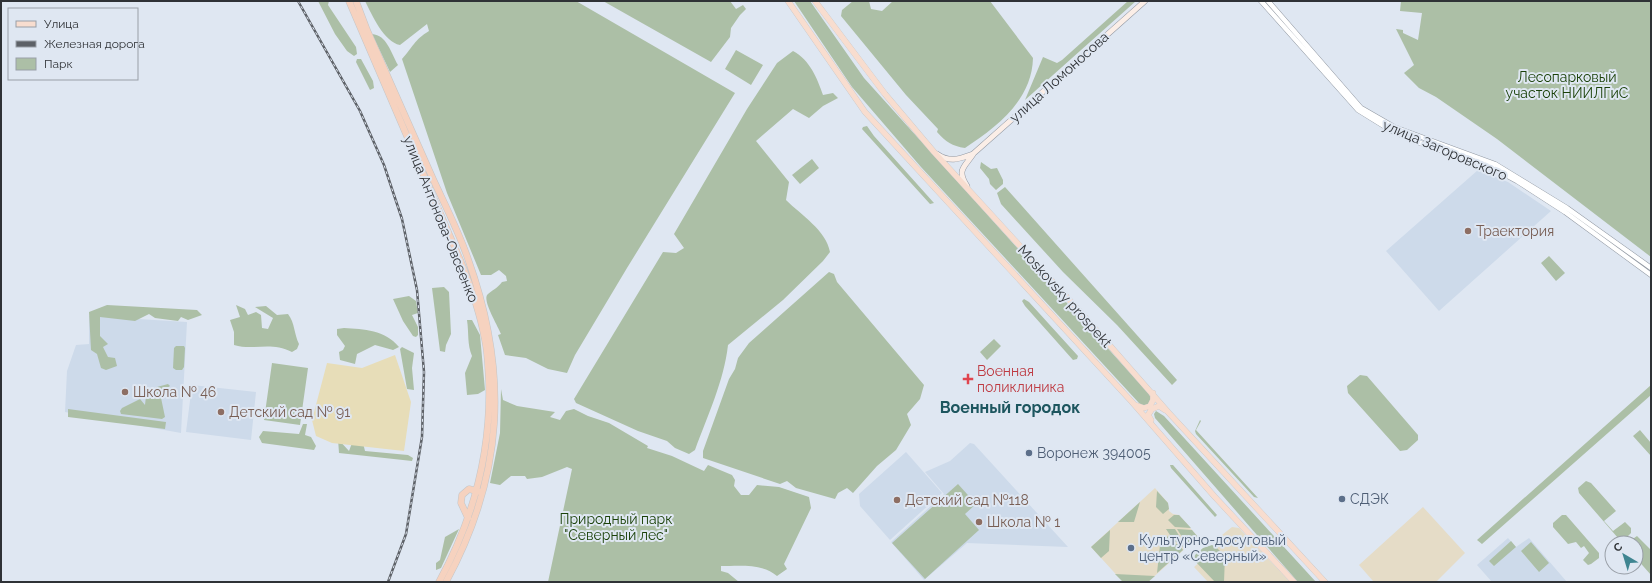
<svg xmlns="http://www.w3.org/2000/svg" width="1652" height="583" font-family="Raleway,sans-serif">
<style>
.commercial{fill:#e5dcc7}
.built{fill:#cddaea}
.green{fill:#acbfa6}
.sand{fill:#e7ddb8}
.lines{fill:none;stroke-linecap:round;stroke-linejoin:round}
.tertiary-casing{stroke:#939aa4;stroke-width:5.5}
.secondary-casing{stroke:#939aa4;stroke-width:6}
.primary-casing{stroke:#c5c6c7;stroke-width:6}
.trunk-casing{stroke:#c5c6c7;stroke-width:7}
.tertiary{stroke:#fff;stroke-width:4.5}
.secondary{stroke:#fbeee7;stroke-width:5}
.primary{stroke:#f8ddcf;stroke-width:5.5}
.trunk{stroke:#f6d2bf;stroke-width:6}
.rail-casing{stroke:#5d6167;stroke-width:2.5}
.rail{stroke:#dfe7f2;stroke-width:1;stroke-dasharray:3;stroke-linecap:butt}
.education-dot{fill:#8d6e63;stroke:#dfe7f2;stroke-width:1.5}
.health-dot{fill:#e0444e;stroke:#dfe7f2;stroke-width:1.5}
.service-dot{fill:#5c6f8a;stroke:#dfe7f2;stroke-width:1.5}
.labels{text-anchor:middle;stroke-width:4;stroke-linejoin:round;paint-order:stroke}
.street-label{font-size:14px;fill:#2f3236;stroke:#dfe7f2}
.park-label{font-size:14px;fill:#1a4108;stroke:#dfe7f2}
.education-label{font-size:14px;fill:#785e54;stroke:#dfe7f2;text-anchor:start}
.health-label{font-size:14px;fill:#be3a42;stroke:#dfe7f2;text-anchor:start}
.service-label{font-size:14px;fill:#4e5e75;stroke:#dfe7f2;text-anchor:start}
.quarter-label{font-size:16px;font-weight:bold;fill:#1d565f;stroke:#dfe7f2}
</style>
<rect width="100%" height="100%" fill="#dfe7f2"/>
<path class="commercial" d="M1155 488 1168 503 1169 511 1173 514 1179 515 1198 537 1148 582H1123L1091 547Z
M1423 507 1465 553 1436 582H1372L1373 581 1359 565Z
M1232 527 1239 528 1290 582H1208L1194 567 1214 549 1222 535Z"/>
<path class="built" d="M1478 170 1508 182 1551 211 1439 311 1386 251Z
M89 316 187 322 181 433 65 412 67 371 76 345 89 344Z
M192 385 256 392 251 440 186 432Z
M970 443 974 444 1068 547 967 543 924 580 891 542 944 494 925 472 950 461Z
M906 452 942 493 890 540 860 506 859 494Z
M1508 538 1516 547 1529 538 1567 582H1492L1477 565Z"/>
<path class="green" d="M318 1H329L328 5 356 47 357 54 354 56 347 51 335 34Z
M365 1H576L735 93 627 268 575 355 567 373 548 369 526 358 505 355 498 335 501 334C498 326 483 302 487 295 492 290 498 288 502 282L507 281 506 276 499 270 491 275H481L447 193 402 59C413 47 414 40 429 31L427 24 400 45C384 42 372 15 365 1Z
M603 1H730L736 9 743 5 746 9 740 15 731 28 730 37 711 62Z
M794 1H810L864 78 1149 394 1151 399 1149 404 1144 406 1139 403 921 167 852 87Z
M853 1H869L871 9 882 11 893 1H990L1033 58C1032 100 997 127 965 148 952 146 946 142 937 132L938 129 906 95 841 16 842 10Z
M1128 1H1136L1025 100 1043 57 1057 63 1062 60Z
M1401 1H1651V257L1497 139 1436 97 1419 88 1404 73 1414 65 1396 29 1403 30V33L1418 40 1422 13 1400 11Z
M372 34C387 35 391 53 398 65L390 72Z
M736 50 763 65 751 85 725 69Z
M793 51C810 60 817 78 823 95L833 93 838 98 823 106 809 118 793 109 756 141 789 182 786 200C801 215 826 230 830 252L823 261 783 300 728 345C724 381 707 417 695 450L689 454 675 448 667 441 638 431 576 403 574 399 663 252 676 253 684 248 674 234 747 109 777 63Z
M357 59H361L373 81 374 88 370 90 356 62Z
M867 126 874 136 934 203 930 204 862 129 863 127Z
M812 159 819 168 800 184 792 175Z
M981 162 991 169 997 168 1003 180V184L996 190 990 184 989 179 980 168Z
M1005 187 1177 380 1172 385 1117 325 1063 272 1001 204 997 193Z
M1549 256 1565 273 1556 281 1541 263Z
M829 272 834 274 837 282 924 385 920 399 907 414 911 425 896 450 877 466 853 493 847 488 838 493 835 499 796 488 787 481 780 484 703 458V451L729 379 735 369 738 358 749 343Z
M444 287 449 292 451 334 446 345 445 352 440 351 432 288Z
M409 296 416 301 418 313 412 315 418 327V335L416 337 413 336 403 321 393 299Z
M1024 299 1029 302 1078 356 1077 359 1073 360 1025 306 1022 301Z
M107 305 197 310 202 315 188 320 181 317 178 321 155 318 149 314 135 321 100 317V336L108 344 103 347 108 357 115 358 117 366 106 370 101 368 97 354 91 350 89 312Z
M236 305 245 309 248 315 256 312 261 315 262 328 268 329 273 318 255 307 266 306 277 315 288 314C295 323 294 334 299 344L297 349 292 352C270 341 254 351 234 345V332L230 320 240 317Z
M467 320H472L480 335 485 390 478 394 467 395 465 373 472 356C467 344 469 333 467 320Z
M344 328C364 329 385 330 399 347L393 350 375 345 357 354 355 364 340 360 339 352 343 350 345 346 337 335V329Z
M994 339 1001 346 987 360 980 352Z
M176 346H184L185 348 184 367 182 370H176L173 368 174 348Z
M402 347 414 353 412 368 414 390 407 389 400 349Z
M272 363 308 368 300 425 264 420Z
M1360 375 1367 376 1418 435V440L1407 450 1400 451 1348 393 1347 386Z
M168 384 170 386 160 393 165 417 162 419 121 414 120 411 122 408 140 399 145 405 146 396 157 387Z
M1651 385V395L1482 544 1477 540Z
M501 389 503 400 517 406 555 412 550 417 560 420 566 411 574 409 588 416 609 423 648 446 647 448 672 456 704 471 708 465 732 475 735 480 734 486 741 495H749L757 485 779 487 809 497 811 508 784 564 787 569 777 576C762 563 739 566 721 566V571L728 573 739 582H548L572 469 567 467 542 477 527 479 525 476H511L500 485 490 483 500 433Z
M68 409 166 422 165 429 68 417Z
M1156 411 1164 416 1316 582H1298L1155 418 1154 414Z
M1200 420 1201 421 1196 430 1258 498 1254 497 1196 434 1195 431Z
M303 424H307L305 435 311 437 316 446 314 450 262 443 259 437 263 431 299 434Z
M1640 430 1651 443V456L1633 436Z
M338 439 349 451 352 443H363L365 451 408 455 413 458 412 461 339 453Z
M1170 465H1173L1217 515 1215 517 1171 468Z
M1586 481 1591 483 1616 511 1604 521 1613 531 1625 522 1631 528V533L1624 540 1618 538 1579 493 1578 488Z
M958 484 976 504 965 514 979 530 925 579 892 543Z
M1157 491 1168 503 1169 509 1163 514 1156 507Z
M1140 502 1134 522H1118Z
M1174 515H1179L1191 528 1175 527 1168 520Z
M1562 515H1566L1599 553V558L1591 564 1588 565 1583 560 1589 553 1584 546 1581 548 1576 542 1568 544 1553 527V523Z
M459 529 441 568 436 570V563L440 560 445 537Z
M1166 529H1175L1180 537 1179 542 1160 543V541L1170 535Z
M1177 529 1192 530 1198 537 1185 549 1180 544 1182 537Z
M1110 530 1109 551 1101 558 1091 547Z
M1637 536 1651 550V575L1636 558V543H1627Z
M1511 541 1516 547 1494 566 1489 561Z
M1531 542 1549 563 1539 572 1521 551Z
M1179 544 1183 550 1157 573 1160 545Z
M1212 545 1216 547 1225 556 1224 582H1215L1194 560 1195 555 1203 548Z
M1115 574 1155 576 1148 582H1123Z"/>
<path class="sand" d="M395 355 411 402 404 451 332 443 316 436 312 420 327 363 362 368Z"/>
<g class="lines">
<defs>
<path id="tertiary" d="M1261 1 1358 110 1392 131 1420 143 1493 168 1517 181 1565 212 1651 275
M1268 1 1361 108 1394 127 1495 164 1567 208 1651 268"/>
<path id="secondary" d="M937 154C950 163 959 159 973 154
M967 186C956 169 965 167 974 153L1145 1"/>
<path id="primary" d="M788 1 865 112 1132 402 1214 496 1294 582
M815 1 885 94 934 152 1084 316 1168 412 1325 582
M1135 405 1144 408 1150 406 1153 400V393
M1151 420 1148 415 1152 409 1159 406 1165 410"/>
<path id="trunk" d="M349 1 461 262C471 287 480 313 485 340 488 354 488 368 489 382 491 453 473 520 439 582
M356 1 367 30C389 79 411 129 433 179 445 205 459 232 468 259 509 373 504 475 446 582
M468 518 461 503 462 495 469 489 480 492"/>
</defs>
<use href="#tertiary" class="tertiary-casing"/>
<use href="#secondary" class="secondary-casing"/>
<use href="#primary" class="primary-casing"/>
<use href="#trunk" class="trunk-casing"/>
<use href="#tertiary" class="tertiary"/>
<use href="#secondary" class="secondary"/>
<use href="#primary" class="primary"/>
<use href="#trunk" class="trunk"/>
<defs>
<path id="rail" d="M298 1 360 111 384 165 402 219 417 290 424 372 422 437 406 534 388 582"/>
</defs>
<use href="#rail" class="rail-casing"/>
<use href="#rail" class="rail"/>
</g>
<g class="education-dot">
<circle cx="1468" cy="231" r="4"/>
<circle cx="125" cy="392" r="4"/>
<circle cx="221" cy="412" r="4"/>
<circle cx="897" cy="500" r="4"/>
<circle cx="979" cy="522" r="4"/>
</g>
<path class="health-dot" d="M966 373h4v4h4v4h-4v4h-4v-4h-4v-4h4z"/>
<g class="service-dot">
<circle cx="1029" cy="453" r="4"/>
<circle cx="1342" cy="499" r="4"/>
<circle cx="1131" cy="548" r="4"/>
</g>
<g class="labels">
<g class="street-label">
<text transform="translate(1059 77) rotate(-42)" y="5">улица Ломоносова</text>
<text transform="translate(1445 150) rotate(23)" y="5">улица Загоровского</text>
<text transform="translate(441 219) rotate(68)" y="5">улица Антонова-Овсеенко</text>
<text transform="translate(1065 296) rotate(48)" y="5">Moskovsky prospekt</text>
</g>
<g class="park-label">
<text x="1567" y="82">Лесопарковый<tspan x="1567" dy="16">участок НИИЛГиС</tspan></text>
<text x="616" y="524">Природный парк<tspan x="616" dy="16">"Северный лес"</tspan></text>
</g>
<g class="education-label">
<text x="1476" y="236">Траектория</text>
<text x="133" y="397">Школа № 46</text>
<text x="229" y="417">Детский сад № 91</text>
<text x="905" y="505">Детский сад №118</text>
<text x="987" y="527">Школа № 1</text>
</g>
<g class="health-label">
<text x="977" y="376">Военная<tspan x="977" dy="16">поликлиника</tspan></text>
</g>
<g class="service-label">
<text x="1037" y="458">Воронеж 394005</text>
<text x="1350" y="504">СДЭК</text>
<text x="1139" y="545">Культурно-досуговый<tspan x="1139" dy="16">центр «Северный»</tspan></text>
</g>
<g class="quarter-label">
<text x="1010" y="413">Военный городок</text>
</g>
</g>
<rect width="1652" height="583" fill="none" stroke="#2f3236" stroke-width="4"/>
<rect x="8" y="8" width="130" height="72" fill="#dfe7f2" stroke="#999fa7"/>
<rect x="16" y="21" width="20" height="6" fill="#f8ddcf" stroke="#999fa7"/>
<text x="44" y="28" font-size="12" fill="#2f3236">Улица</text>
<rect x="16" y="41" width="20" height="6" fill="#5d6167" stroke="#999fa7"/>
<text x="44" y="48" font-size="12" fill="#2f3236">Железная дорога</text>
<rect x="16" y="58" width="20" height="12" fill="#acbfa6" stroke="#999fa7"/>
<text x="44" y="68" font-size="12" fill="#2f3236">Парк</text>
<g transform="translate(1624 555) rotate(322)"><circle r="19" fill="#dfe7f2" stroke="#999fa7"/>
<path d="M0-3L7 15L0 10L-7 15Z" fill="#3f8591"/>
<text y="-6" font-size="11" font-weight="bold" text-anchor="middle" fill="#2f3236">С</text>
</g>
</svg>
